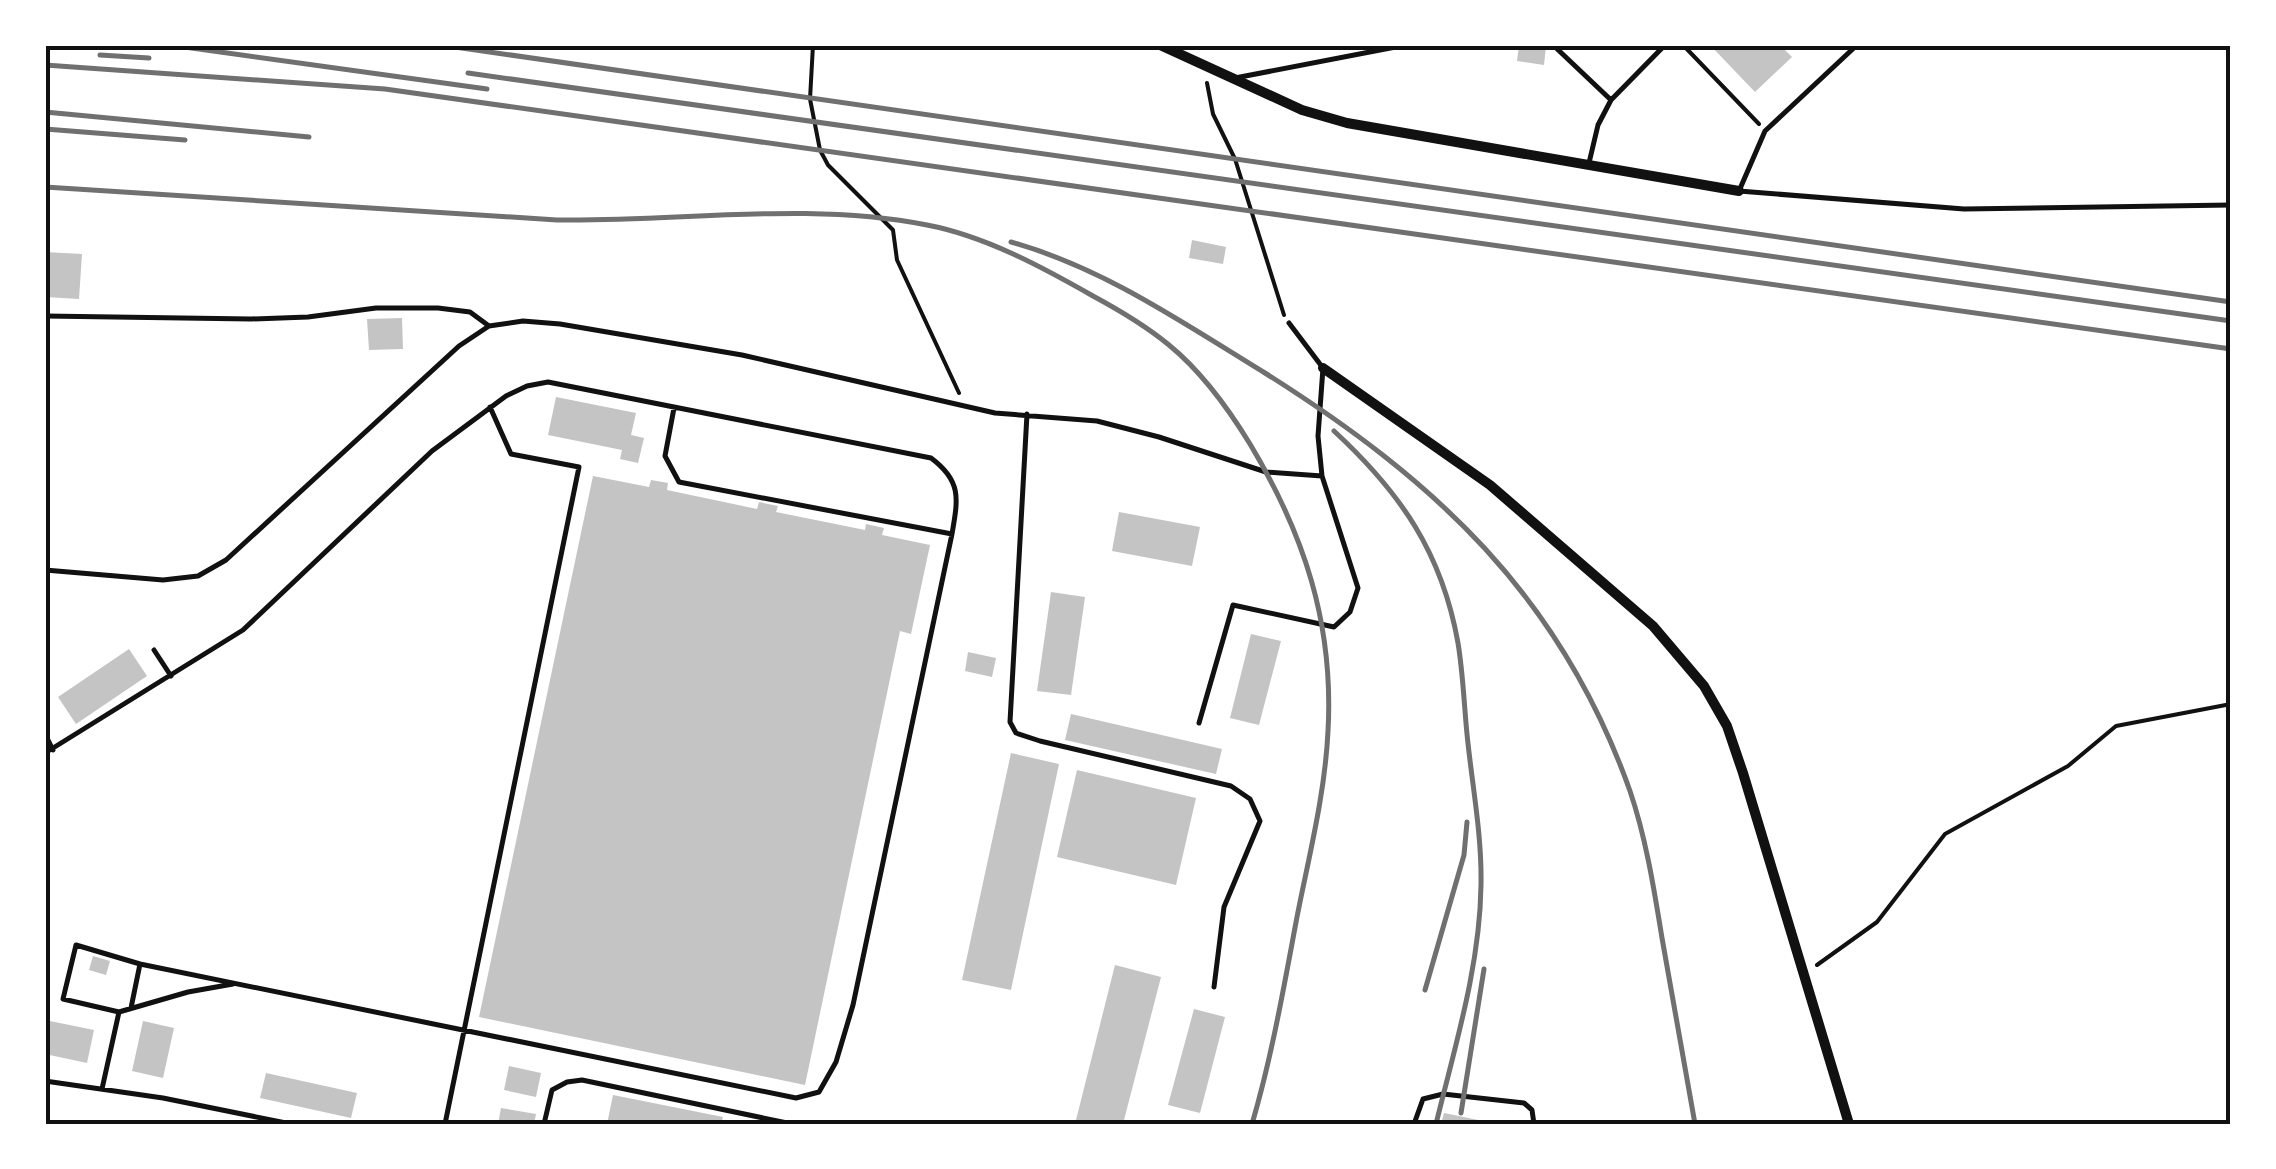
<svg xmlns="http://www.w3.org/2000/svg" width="2276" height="1169" font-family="Overpass,sans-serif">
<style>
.building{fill:#c4c4c4}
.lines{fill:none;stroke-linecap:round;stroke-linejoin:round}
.path{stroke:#111;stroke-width:4}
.service{stroke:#111;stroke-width:5}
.minor{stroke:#111;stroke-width:10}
.rail{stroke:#707070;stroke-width:5}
.neatline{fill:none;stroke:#111;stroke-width:4}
</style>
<rect width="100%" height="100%" fill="#fff"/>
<path class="building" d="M1519 45 1546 46 1544 65 1517 61Z
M1710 45H1788L1784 49 1792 57 1755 92Z
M1192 240 1226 247 1223 264 1189 258Z
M45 252 82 254 79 299 45 297Z
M402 318 403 349 369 350 367 319Z
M556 397 636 413 631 435 644 438 638 463 620 459 622 450 548 435Z
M593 476 649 487 651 480 668 483 667 490 757 509 759 502 778 506 776 512 865 530 866 524 884 528 882 535 930 545 911 634 900 631 805 1085 479 1017Z
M1119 512 1200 527 1192 566 1112 551Z
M1051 592 1085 597 1071 695 1037 691Z
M1251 634 1281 641 1259 725 1230 718Z
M129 649 147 676 76 724 58 697Z
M968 652 996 658 992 677 965 671Z
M1071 714 1222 749 1216 774 1065 740Z
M1011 753 1059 764 1011 990 962 980Z
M1077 770 1196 798 1176 885 1057 857Z
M93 956 110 961 106 975 89 970Z
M1115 965 1161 977 1123 1124H1075Z
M1194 1009 1225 1017 1200 1113 1168 1105Z
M45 1020 94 1030 87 1063 45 1054Z
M143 1021 174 1028 163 1078 132 1071Z
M509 1066 541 1073 536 1097 504 1090Z
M266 1073 357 1093 351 1118 260 1098Z
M613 1095 723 1117 721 1124H607Z
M501 1108 536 1114 534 1124H498Z
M1444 1113 1488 1122V1124H1441Z"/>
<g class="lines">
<path class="path" d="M813 45 810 99 820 150 828 165 893 230 897 260 959 393
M1683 45 1759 124
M1207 83 1213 114 1235 159 1284 315
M1817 965 1877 922 1945 834 2068 766 2116 726 2231 704"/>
<path class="service" d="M1553 45 1611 100
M1857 45 1765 131 1739 191 1964 209 2231 205
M1235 78 1406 45
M1589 163 1598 125 1611 100 1665 45
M45 316 251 319 308 317 376 308H438L470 312 489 326
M674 408 665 456 679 482 952 534
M1027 414 1010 722 1016 733 1040 741 1231 786 1250 799 1260 821 1224 907 1214 987
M45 570 163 580 198 576 226 560 459 346 489 326 523 321 560 324 742 355 995 413 1097 421 1159 437 1266 472 1322 476
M154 650 171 676
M1199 723 1233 605 1334 627 1350 612 1358 588 1322 476 1318 436 1323 368 1289 323
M45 734 53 750
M45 753 243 630 432 451 506 396 527 386 548 382 931 458C962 481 958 499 952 534L853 1005 836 1062 819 1092 796 1098 140 964 76 945 63 999 119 1012 102 1089
M131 1008 140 964
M119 1012 188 992 233 984
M45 1081 163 1098 291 1124
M445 1124 579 467 511 454 490 407
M544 1124 552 1090 567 1082 582 1080 792 1124
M1414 1124 1423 1099 1443 1094 1524 1103 1532 1110 1534 1124"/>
<path class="minor" d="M1160 45 1302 110 1347 123 1739 191
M1323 368 1490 485 1653 626 1704 686 1727 726 1743 773 1849 1124"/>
<path class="rail" d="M170 45 487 89
M441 45 2231 302
M100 55 149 58
M45 65 385 89 2231 349
M468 73 2231 321
M45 112 309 137
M45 129 185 140
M45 187 557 220C679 222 807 201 927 225 985 236 1042 267 1093 296 1119 310 1146 326 1169 345 1202 372 1228 408 1250 444 1304 534 1334 624 1328 731 1325 794 1309 856 1297 917 1284 986 1272 1056 1252 1124
M1011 242C1104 268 1183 323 1265 373 1435 480 1561 596 1630 791 1646 838 1654 889 1662 938 1673 1000 1684 1062 1695 1124
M1334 431C1401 493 1442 553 1458 643 1463 673 1464 704 1467 734 1472 785 1482 834 1481 885 1480 966 1455 1046 1436 1124
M1425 990 1464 855 1467 822
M1461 1113 1484 969"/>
</g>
<rect width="2276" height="1169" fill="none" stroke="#ffffff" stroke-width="95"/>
<rect x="48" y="48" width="2180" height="1074" class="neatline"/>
</svg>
